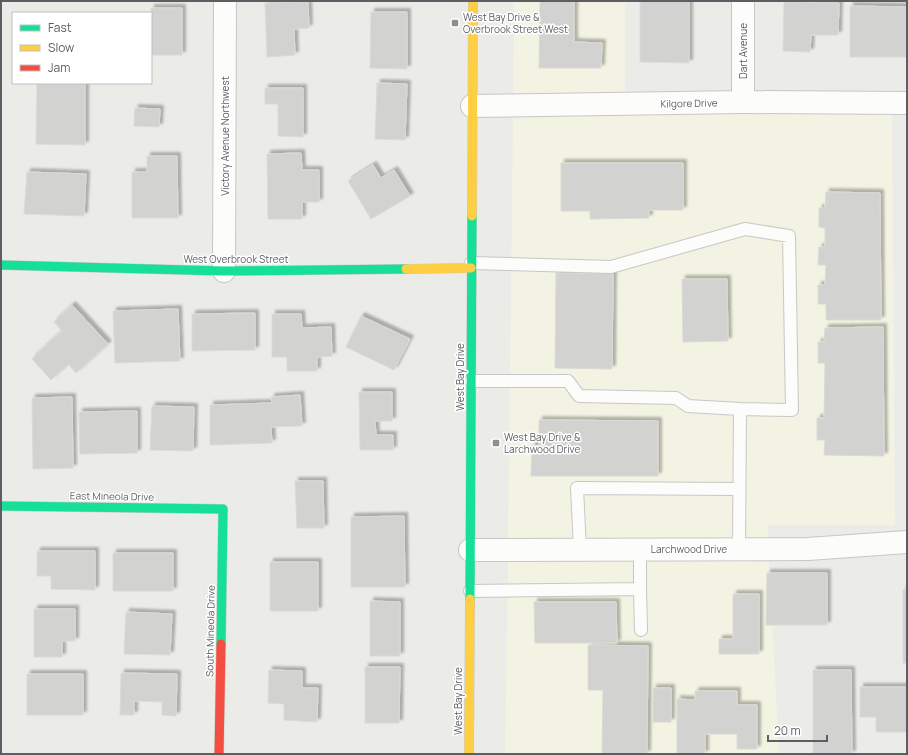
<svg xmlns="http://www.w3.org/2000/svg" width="908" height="755" font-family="Manrope,sans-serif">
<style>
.commercial{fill:#f2f3e2}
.building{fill:#d2d2d0;stroke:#dadad6;filter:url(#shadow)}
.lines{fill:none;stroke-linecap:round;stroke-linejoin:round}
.lane-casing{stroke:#c7c7c7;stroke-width:14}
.street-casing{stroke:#c7c7c7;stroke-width:24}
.fast-casing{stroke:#c8c9c9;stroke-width:10}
.slow-casing{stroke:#c8c9c9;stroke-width:10}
.jam-casing{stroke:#c8c9c9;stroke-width:10}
.lane{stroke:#fcfcfb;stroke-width:12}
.street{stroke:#fcfcfb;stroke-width:22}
.fast{stroke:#16e098;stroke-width:9}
.slow{stroke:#ffcf43;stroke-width:9}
.jam{stroke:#f24e42;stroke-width:9}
.poi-dot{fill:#8f8f92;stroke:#fff;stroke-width:1.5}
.labels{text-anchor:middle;stroke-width:3;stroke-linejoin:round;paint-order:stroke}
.poi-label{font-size:10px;fill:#5d5e64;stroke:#fff;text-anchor:start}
.street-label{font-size:10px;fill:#5d5e64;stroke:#fff}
</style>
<defs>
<filter id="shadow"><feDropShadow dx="3.5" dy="-3.5" stdDeviation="1" flood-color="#0004"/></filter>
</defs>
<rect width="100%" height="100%" fill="#ebebe7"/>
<path class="commercial" d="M514 1H625V93L513 95Z
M743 112 892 113 895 525H768V539L508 540 513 116Z
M769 559 779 754H505L508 560Z"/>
<path class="building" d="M540 1H574V42L602 43 601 68H539Z
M640 1H689V63L640 62Z
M308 2 309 28 294 29 295 55 267 57 265 3Z
M784 2 839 3 838 35H811L810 52 783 51Z
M850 6 906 7V57H850Z
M151 8H182V55H151Z
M371 12H407V69L370 68Z
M37 83H85V145L36 144Z
M377 83 407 84 405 140 375 139Z
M265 88H303V137L278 136V104H265Z
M135 108 160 109 159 127 134 126Z
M301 153 302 170H319V202H302V219H268L267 154Z
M147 156H177L178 218H132V172H147Z
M561 163H683V210H649V218L590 219V211H561Z
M373 165 381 178 394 170 410 196 371 219 348 181Z
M27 172 86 174 84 216 24 214Z
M826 192 880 193 881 320H826V304H818V285H825L826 265H818L819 247H825V228L819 227V208H825Z
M556 273 613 274 612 369 555 368Z
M682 279H727L728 341 683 342Z
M72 305 108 344 76 373 68 364 51 380 32 359 62 331 54 322Z
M178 309 180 361 115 363 113 311Z
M255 313V350L192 351V314Z
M272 314H301L302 328 331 327 332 356 317 357V371H287V357H272Z
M361 316 410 339 394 370 346 347Z
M883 327 884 456 824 455 825 440H817V418H824L825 363H818V342H824L825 328Z
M359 392H392V421H375L376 435H393V450H360Z
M300 395 302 426 271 427 272 443 210 445V405L272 403 271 397Z
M72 397 73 468 33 469 32 398Z
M152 406 194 407 193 451 150 450Z
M137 411V453L80 454 79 412Z
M539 420 658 421V476H531L532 445 539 446Z
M295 481H323L324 528H297Z
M404 516 405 587H351V517Z
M37 551H95V590L51 589V576H37Z
M113 553H173V591H113Z
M270 562H318V611H270Z
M767 573H827V625H766Z
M907 589V663H903V590Z
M733 594H759V654H719V639H733Z
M370 601 400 602V656H370Z
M534 602H616L617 643H535Z
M34 609H75V641H62V657H34Z
M126 612 172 614 170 655 124 654Z
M588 645 648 646 647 754H602L603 690H588Z
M365 667H400L399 723H365Z
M269 670 302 671V688H318L317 722 284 720V704L268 703Z
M813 670H851L852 754H813Z
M121 673 177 674 176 716 162 715V702L134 701V715H120Z
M27 674H83V715H27Z
M860 687H907V732H876V717H860Z
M653 688H671V722H653Z
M695 691H737V705H757V749H737V734H705V754H677V699L695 700Z"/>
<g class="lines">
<defs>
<path id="lane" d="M471 263 611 267 745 229 789 236 792 410 740 409 739 549
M471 381H568L579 396 676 398 688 406 740 409
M580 550 577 488 739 489
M640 589 641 630
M470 591 640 589V549"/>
<path id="street" d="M743 102V1
M472 106 743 102 907 103
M224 271 225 1
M470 550 808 549 907 542"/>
<path id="fast" d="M1 265 224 271 406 269
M1 506 223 509 221 644
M470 599 472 216"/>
<path id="slow" d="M472 216 473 1
M406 269 471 268
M469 754 470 599"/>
<path id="jam" d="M219 754 221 644"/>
</defs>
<use href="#lane" class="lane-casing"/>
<use href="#street" class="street-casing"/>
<use href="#fast" class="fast-casing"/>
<use href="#slow" class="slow-casing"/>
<use href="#jam" class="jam-casing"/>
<use href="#lane" class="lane"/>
<use href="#street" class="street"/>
<use href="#fast" class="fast"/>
<use href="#slow" class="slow"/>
<use href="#jam" class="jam"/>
</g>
<g class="poi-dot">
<rect x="451" y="19" width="8" height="8" rx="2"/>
<rect x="492" y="439" width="8" height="8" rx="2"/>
</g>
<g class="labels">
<g class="poi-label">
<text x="463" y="21">West Bay Drive &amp;<tspan x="463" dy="12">Overbrook Street West</tspan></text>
<text x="504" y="441">West Bay Drive &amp;<tspan x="504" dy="12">Larchwood Drive</tspan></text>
</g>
<g class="street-label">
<text transform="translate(743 51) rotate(-90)" y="4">Dart Avenue</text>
<text transform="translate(689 103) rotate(-1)" y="4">Kilgore Drive</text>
<text transform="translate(225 136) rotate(-90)" y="4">Victory Avenue Northwest</text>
<text x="236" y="263">West Overbrook Street</text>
<text transform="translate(460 377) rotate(-90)" y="4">West Bay Drive</text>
<text transform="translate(112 496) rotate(1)" y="4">East Mineola Drive</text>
<text x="689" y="553">Larchwood Drive</text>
<text transform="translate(210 631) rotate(-89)" y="4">South Mineola Drive</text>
<text transform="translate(458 701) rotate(-90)" y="4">West Bay Drive</text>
</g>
</g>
<rect width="908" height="755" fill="none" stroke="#5d5e64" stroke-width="4"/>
<rect x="12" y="12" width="140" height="72" fill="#ffffff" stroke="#bebfc1"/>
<rect x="20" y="25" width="20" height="6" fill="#16e098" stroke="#bebfc1"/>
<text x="48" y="32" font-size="12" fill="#5d5e64">Fast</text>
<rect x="20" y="45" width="20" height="6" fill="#ffcf43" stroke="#bebfc1"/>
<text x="48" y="52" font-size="12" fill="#5d5e64">Slow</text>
<rect x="20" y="65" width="20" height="6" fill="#f24e42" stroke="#bebfc1"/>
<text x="48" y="72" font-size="12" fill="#5d5e64">Jam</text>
<path d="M768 735v6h59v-6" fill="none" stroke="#5d5e64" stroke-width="2"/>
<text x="774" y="735" font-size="12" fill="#5d5e64" stroke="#ffffff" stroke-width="3" paint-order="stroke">20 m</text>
</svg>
